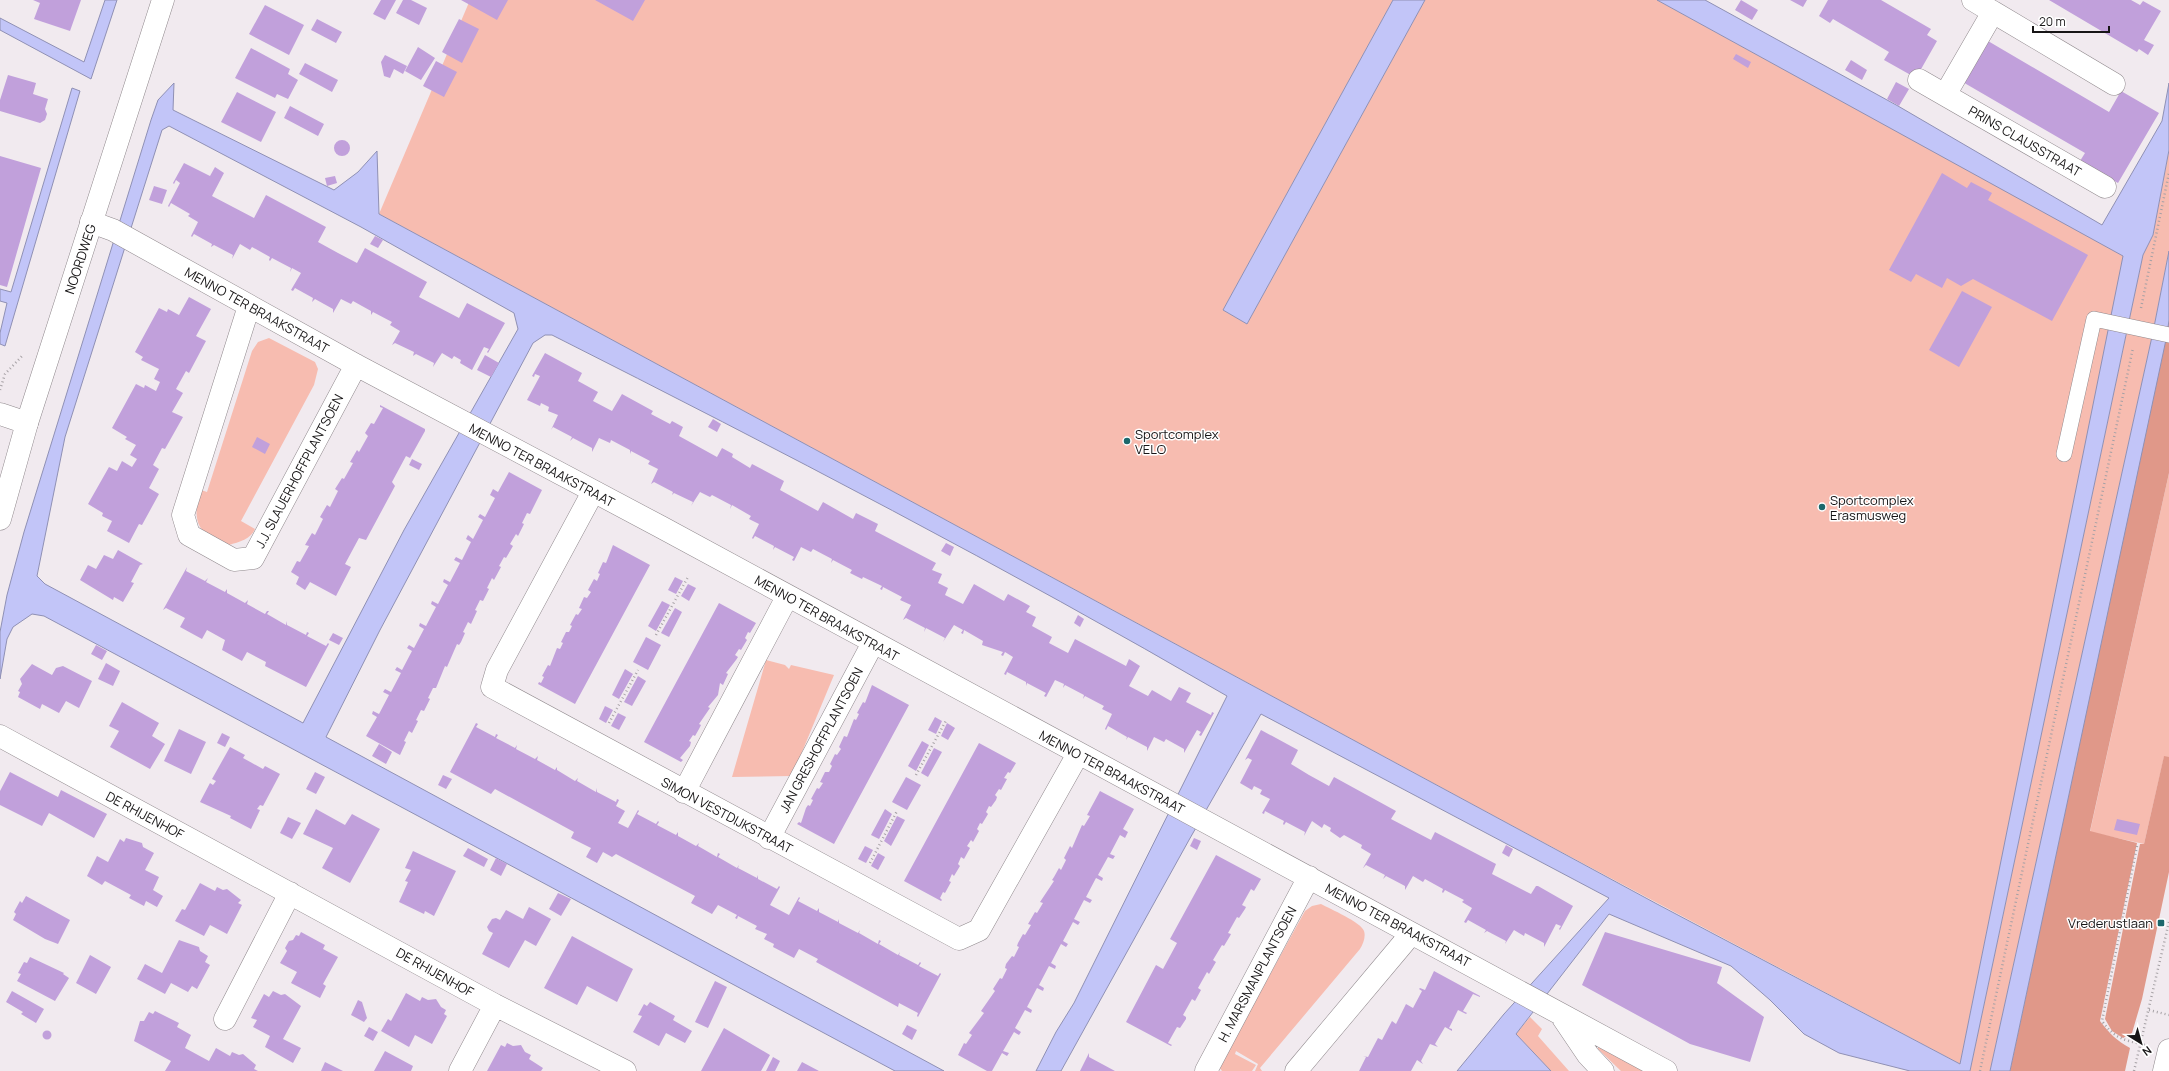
<svg xmlns="http://www.w3.org/2000/svg" width="2169" height="1071" font-family="Manrope,sans-serif">
<style>
.green{fill:#f7bcb0}
.forest{fill:#e09889}
.water{fill:#c2c5f8;stroke:#8f90b4;fill-rule:evenodd}
.building{fill:#c1a0db}
.lines{fill:none;stroke-linecap:round;stroke-linejoin:round}
.lane-casing{stroke:#90898d;stroke-width:16}
.street-casing{stroke:#90898d;stroke-width:23}
.secondary-casing{stroke:#90898d;stroke-width:23}
.path{stroke:#a6a1a5;stroke-width:2.5;stroke-dasharray:1 3;stroke-linecap:butt}
.lane{stroke:#fff;stroke-width:15}
.street{stroke:#fff;stroke-width:22}
.secondary{stroke:#fff;stroke-width:22}
.poi-dot{fill:#1b686c;stroke:#fff;stroke-width:1.5}
.labels{text-anchor:middle;stroke-width:3;stroke-linejoin:round;paint-order:stroke}
.street-label{font-size:13px;fill:#171516;stroke:#fff}
.poi-label{font-size:13px;fill:#171516;stroke:#fff;text-anchor:start}
</style>
<rect width="100%" height="100%" fill="#f1eaef"/>
<path class="green" d="M470 0H1393L1223 310 1247 324 1425 0H1657L2124 255 1960 1064 1511 825 379 214Z
M2169 151V251L2153 332 1990 1071H1970L2143 255 2153 235Z
M269 338 315 362 318 369 314 385 241 521 255 529C251 539 239 542 229 545 221 541 210 538 204 532 193 521 196 503 201 490L207 492 252 351 258 342Z
M2169 473V757H2164L2144 844 2090 832Z
M766 660 785 665 789 669 791 665 834 675 792 776 732 777Z
M1321 904C1330 909 1361 922 1364 931 1366 937 1363 944 1360 949L1260 1068 1262 1071H1255L1258 1064 1236 1051 1235 1054 1256 1065 1252 1071H1222L1219 1067 1305 911 1312 906Z
M1530 1017 1542 1029 1538 1036 1569 1071H1551L1516 1034Z
M1598 1045 1643 1071H1621L1598 1049Z"/>
<path class="forest" d="M2169 320V473L2090 831 2137 843 2100 1021C2109 1033 2117 1041 2130 1048L2125 1071H2010Z
M2164 756 2169 757V872L2142 999 2132 1033 2123 1038 2112 1031 2105 1019 2140 844H2144Z"/>
<path class="water" d="M105 0H117L91 79 0 30V18L84 62Z
M1393 0H1425L1247 324 1223 310Z
M1657 0H1705L1898 106 2102 225 2162 121 2169 83V150L2153 235 2143 255 1970 1071H1910L1839 1053 1804 1034 1770 1000 1731 966 1609 914 1516 1034 1551 1071H1457L1504 1014 1609 898 1261 714 1189 840 1061 1071H1036L1056 1032 1074 1003 1227 696C1007 568 780 450 552 335H545L533 343 380 630 326 737 944 1071H895L44 616 32 614 13 627 7 639 0 679V632L7 595 24 532 151 120 158 100 174 83 173 110 334 190 358 172 377 151 379 214 1657 904 1960 1064 2123 256ZM169 126 361 227 514 313 518 329 404 530 303 723 45 584 37 576 65 437 162 130Z
M72 88 80 91 5 346 0 344V333L7 303 0 301V289L11 292Z
M2169 251V320L2167 335 2010 1071H1990L2153 332Z"/>
<path class="building" d="M33 0H81L70 31 34 19 40 3Z
M381 0H396L385 20 373 14Z
M403 0H411L427 8 419 25 396 13Z
M461 0H508L497 20Z
M595 0H645L633 21Z
M1741 0 1758 10 1752 20 1735 10Z
M1790 0H1807L1803 7Z
M1828 0H1881L1931 29 1927 35 1937 41 1916 78 1884 60 1889 52 1833 19 1830 23 1819 16Z
M2049 0H2131L2140 5 2143 1 2161 11 2144 40 2154 45 2148 55 2139 49 2137 52Z
M265 5 304 25 289 55 249 34Z
M317 19 342 32 336 43 311 30Z
M459 19 479 29 462 63 442 52Z
M1988 41 2109 112 2121 91 2159 113 2118 183 2080 161 2085 153 1961 81Z
M418 47 435 58 421 80 405 71Z
M251 48 290 69 288 74 298 80 288 99 277 94 275 98 235 78Z
M1736 54 1751 62 1748 68 1733 59Z
M385 55 407 66 403 74 394 69 390 78 384 76 381 62Z
M1851 60 1867 70 1862 80 1845 70Z
M436 61 457 72 444 97 423 86Z
M305 63 338 80 332 92 299 74Z
M8 75 36 83 33 94 48 99 45 109 47 114 45 120 40 123 0 111V100Z
M1896 82 1909 89 1899 106 1887 99Z
M237 92 276 112 261 142 221 122Z
M290 106 324 124 318 136 284 118Z
M334 148a8 8 0 1 1 16 0a8 8 0 1 1-16 0Z
M0 156 41 168 7 287 0 285Z
M184 163 210 176 215 167 224 173 212 196 254 218 266 195 326 227 318 242 338 253 357 263 365 248 427 282 419 297 459 318 467 303 505 323 488 353 487 352 489 349 484 347 472 370 460 363 461 360 454 356 452 359 442 353 433 367 434 363 416 354 413 356 414 352 395 343 392 345 400 331 390 325 392 322 373 312 371 315V311L353 301 351 304 341 299 333 313V309L315 299 312 302 313 298 295 288 293 291 291 290 301 273 292 268 290 272 291 268 272 258 270 261 269 260 270 257 252 247 250 250 240 244 232 259 233 255 214 245 211 247 212 244 194 234 192 237 191 236 198 222 188 216 190 214 171 203 169 207 168 206 180 183 176 180 174 184 173 183Z
M1942 173 1967 188 1971 182 1992 193 1988 200 2088 255 2052 321 1973 279 1961 286 1947 278 1942 288 1916 274 1911 282 1889 270Z
M335 176 337 183 327 186 325 178Z
M154 186 167 190 162 204 149 200Z
M375 236 383 240 378 248 370 244Z
M1962 291 1992 307 1959 367 1929 350Z
M189 297 211 309 196 336 206 341 189 373 186 371 176 389 183 393 172 412 183 417 165 449 162 448 153 465 159 469 149 488 159 494 142 525 139 524 129 543 107 531 112 521 102 516 103 513 88 504 109 467 117 471 122 461 132 467 137 459 130 455 136 445 125 439 127 437 112 428 136 384 144 388 145 385 156 391 160 382 154 379 159 369 141 360 143 357 135 352 159 308 167 312 168 309 179 315Z
M545 353 582 373 578 381 598 392 593 401 612 411 622 394 653 411 651 414 670 424 672 421 683 427 679 436 717 457 722 448 733 454 732 457 750 468 752 464 754 465 784 481 780 490 818 511 823 502 853 519 856 513 878 524 875 531 936 563 932 570 942 574 938 583 948 588 945 595 963 604 974 584 1004 601 1008 594 1030 606 1026 612 1036 617 1032 626 1052 637 1049 643 1068 653 1075 639 1126 666 1129 659 1140 666 1129 686 1148 696 1152 690 1171 701 1179 687 1191 693 1186 702 1211 715 1212 712 1214 713 1201 736 1199 735 1201 732 1197 730 1184 753V749L1166 739 1164 742 1154 737 1147 751V747L1128 737 1126 740 1127 737 1108 726 1106 730 1105 729 1112 714 1102 709 1104 706 1085 696 1083 699 1084 695 1065 685 1063 688 1064 684 1055 680 1046 697 1044 696 1046 693 1027 683 1026 686V682L1007 672 1006 675 1004 674 1013 657 1005 652 1003 656 1001 655 1003 652 982 645 983 641 964 630 963 634 961 633 963 630 954 625 943 642 945 638 926 628 924 632 925 628 906 618 903 620 911 605 900 600 902 597 883 587 882 590 880 589 882 586 863 577 862 579 850 573 852 570 833 560 831 563 832 559 813 549 811 552 801 547 794 561 792 560 794 557 775 547 773 550 774 546 755 536 753 539 752 538 759 524 749 519 751 516 732 505 730 509 731 505 712 495 710 497 700 492 691 506 693 502 674 493 672 495 673 492 654 482 651 484 658 469 648 464 650 461 631 451 630 454V450L611 440 610 443 599 438 592 452V448L573 438 570 441 572 437 553 427 551 430 558 415 548 411 549 407 541 403 540 406 527 400 540 376 535 374 534 377 532 376Z
M485 355 499 363 491 377 477 370Z
M380 405 425 429V431L410 458 406 456 392 482 395 486 366 540 359 538 345 564 351 567 336 596 310 582 305 590 296 584 299 577 291 572 297 561 300 562 309 546 305 545 312 533 315 535 323 519 320 517 327 505 330 507 338 491 335 489 342 478 344 479 353 463 350 462 357 450 359 452 368 436 365 433 371 423 374 424 383 408 380 407Z
M713 419 721 424 717 432 708 427Z
M257 437 270 444 265 454 252 447Z
M412 459 422 464 419 470 409 465Z
M509 472 542 490 530 514 527 513 522 523 524 524 518 536 516 534 510 544 513 546 506 558 504 557 499 566 501 567 494 580 492 578 487 588 489 589 483 601 480 600 475 610 477 611 471 624 468 622 463 632 465 633 461 642 459 645 457 644 447 667 445 666 436 688H433L428 698 430 699 424 711 421 710 416 720 418 721 412 733 409 731 404 741 406 742 400 755 366 736 377 717 372 714 373 711 379 714 389 695 383 692 385 689 391 692 401 673 395 670 397 667 402 670 412 651 407 648 409 645 414 648 424 629 419 626 420 623 426 626 436 607 431 604 432 601 438 604 448 585 443 582 444 579 450 582 460 563 454 560 456 557 462 560 471 542 466 539 468 535 473 539 483 520 478 517 480 514 485 517 495 498 490 495 493 489 498 492Z
M946 543 954 547 950 556 941 551Z
M613 545 650 565 575 704 538 684 539 682 541 683 544 677 542 676 548 665 550 666 557 648 560 649 563 643 561 642 566 632H569L572 626 570 625 576 614 578 615 582 609 579 608 584 597 587 598 591 592 588 590 594 579 597 581 600 574 598 573 603 562 606 563Z
M118 550 143 564 140 565 131 582 134 583 123 602 114 597 113 600 80 580 88 565 96 569 104 555 113 559Z
M187 567 186 571 205 581 208 578 206 582 225 592 227 589V593L245 603 248 600 247 604 265 614 267 611H269L267 614 286 625 287 621V625L306 635 307 632 309 633 307 636 326 646 328 643 329 644 306 687 265 666 266 662 247 652 242 661 222 650 225 640 207 630 202 639 180 627 185 618 166 608 163 610Z
M675 577 683 581 676 594 668 590Z
M688 584 696 588 689 601 681 596Z
M662 601 670 605 656 631 648 626Z
M719 603 756 623 750 633 748 632 745 638 747 640 741 650 739 649 735 655 738 657 736 660 726 673 728 674 723 685 720 683 718 695 708 707 710 708 699 724 701 725 699 729 695 736 693 735 689 741 691 742 690 746 680 758 683 760 681 762 644 742Z
M675 608 682 612 669 637 661 633Z
M1078 615 1084 619 1080 627 1074 623Z
M333 633 343 638 339 645 329 640Z
M646 637 661 645 648 670 633 662Z
M96 645 107 651 102 660 91 654Z
M106 663 120 671 113 686 98 679Z
M32 664 52 675 56 668 63 666 92 681 79 708 66 701 59 713 42 704 40 709 18 697 20 692 18 691 22 684 20 679Z
M625 669 633 674 619 699 612 695Z
M638 676 646 681 632 706 624 702Z
M872 685 909 705 834 844 797 824 799 822 801 823 806 808 808 805 810 806 813 800 811 799 817 788 819 789 823 783 820 782 825 772H829L832 766 830 764 835 754 837 755 841 749 839 747 844 736 847 737 854 719 856 720 859 714 857 713 863 702 865 703Z
M122 702 159 723 152 736 165 744 150 769 110 747 119 731 109 726Z
M605 706 613 710 606 723 599 719Z
M618 713 626 717 619 730 611 726Z
M935 717 942 721 936 734 928 730Z
M476 723 478 724 476 727 495 737 496 734 498 735 496 738 515 748 517 745 516 749 535 759 538 756 537 760 555 770 557 767V770L575 781 578 778 577 781 596 792 597 788V792L616 802 617 799 619 800 616 806 625 811 618 823 628 828 638 810 639 811 637 814 656 824 658 821 659 822 657 825 676 835 678 832V836L696 846 699 843 698 846 717 857 718 853 720 854 718 857 737 868 739 865 738 868 757 878 758 875V879L777 889 779 886 780 887 770 905 789 915 799 897 800 898 798 901 817 911 819 908V912L838 922 839 919V923L858 933 860 930 859 933 878 944 879 940 881 941 879 944 898 955 900 952 899 955 918 965 920 962 921 963 919 966 938 976 940 973 941 974 918 1017 917 1016 918 1013 899 1003 898 1007 816 962 818 959 799 949 794 958 773 947 774 944 764 939 767 934 755 929 757 926 738 916 737 919 735 918 737 915 718 905 712 914 691 903 695 896 616 854 612 857 603 852 597 863 586 857 591 848 571 838 574 832 495 789 491 794 450 772Z
M947 723 955 728 948 740 941 736Z
M179 729 206 742 191 774 164 761Z
M1261 730 1298 750 1291 764 1309 775 1329 786 1334 777 1396 811 1391 819 1431 840 1435 832 1496 864 1492 874 1531 894 1536 886H1538L1573 906 1560 930 1559 929 1561 926 1556 924 1544 947V943L1525 933 1524 936 1514 930 1505 944 1506 941 1487 931 1484 933 1486 930 1468 920 1466 923 1464 922 1472 908 1462 902 1464 900 1445 890 1443 893 1442 892 1443 889 1425 879 1423 882 1413 876 1405 890V886L1386 876 1383 879 1385 875 1366 865 1363 868 1371 854 1361 848 1362 845 1344 835 1340 838 1330 831 1331 828 1324 824 1322 828 1312 821 1304 836 1305 832 1286 822 1284 825 1283 824 1284 821 1265 811 1264 814 1262 813 1270 799 1260 794 1262 790 1254 786 1252 790 1240 783 1252 760 1248 758 1245 760Z
M222 733 230 737 225 747 217 743Z
M922 741 929 745 916 771 908 766Z
M979 743 1016 763 1010 773 1008 772 1004 778 1007 779 1001 790 999 789 995 795 997 797 996 800 991 807 989 806 986 812 988 814 982 824 980 823 977 829 979 831 973 842 971 840 967 846 970 848 964 859 961 857 958 864 960 866 954 876 952 874 949 881 951 882 945 893 943 892 940 898 942 900 941 901 904 881Z
M379 744 392 752 386 764 372 756Z
M230 747 245 755 243 758 263 769 265 766 280 774 263 806 260 805 257 809 260 810 251 829 230 818 231 816 200 802 210 783 213 785 216 781 212 779Z
M934 748 942 752 928 777 921 773Z
M10 772 58 797 61 790 107 814 94 838 49 813 42 826 0 805V791Z
M315 772 325 777 316 794 306 789Z
M443 775 452 779 446 789 438 785Z
M906 777 921 785 907 810 892 802Z
M1100 791 1134 809 1123 829 1128 832 1125 838 1120 835 1110 854 1115 856 1113 859 1108 857 1098 875 1103 878 1102 881 1096 878 1086 897 1092 900 1090 903 1084 900 1074 919 1080 922 1078 925 1073 922 1063 941 1068 944 1066 947 1061 944 1051 963 1056 966 1055 969 1049 966 1039 985 1044 988 1043 991 1037 988 1027 1007 1032 1010 1031 1013 1025 1010 1015 1028 1021 1032 1019 1035 1014 1032 1003 1051 1009 1053 1007 1056 1002 1053 992 1071H987L958 1055 964 1043 966 1044 972 1035 969 1033 984 1013 981 1011 995 991 993 989 1000 978 1002 979 1007 969 1005 968 1006 964 1012 956 1014 957 1019 947 1017 946 1018 943 1023 934 1025 935 1031 925 1028 924 1035 912 1037 913 1043 903 1040 902 1054 881 1052 880 1054 877 1059 868 1061 870 1066 860 1064 858 1070 846 1072 848 1082 825 1084 826 1090 816 1087 815Z
M316 809 345 825 352 814 380 829 350 883 322 868 333 848 303 834Z
M885 809 892 814 879 839 871 835Z
M897 816 905 820 891 846 884 841Z
M288 817 301 823 292 839 280 833Z
M2117 819 2140 824 2137 835 2114 830Z
M126 838 142 843 143 847 154 853 145 870 159 877 153 890 163 896 157 907 146 901 144 906 129 898 131 895 105 881 102 885 87 876 97 856 108 862 120 839 124 842Z
M1194 838 1201 841 1197 850 1190 846Z
M1506 845 1513 849 1509 857 1502 853Z
M865 846 873 850 866 863 858 859Z
M468 848 488 859 484 867 463 856Z
M413 851 456 871 434 916 425 911 424 914 399 902 408 882 405 881 411 870 405 868Z
M878 853 885 857 878 870 871 866Z
M1216 855 1261 879 1254 891 1251 889 1242 905 1246 907 1245 909 1239 918 1237 917 1228 933 1231 934 1230 936 1224 946 1222 945 1213 960 1216 962 1209 974 1207 972 1198 988 1201 990 1195 1001 1192 999 1183 1015 1186 1017V1019L1180 1028 1177 1027 1168 1043 1172 1045 1171 1046 1126 1022 1156 965 1163 969 1177 943 1170 939Z
M496 858 507 864 501 876 490 870Z
M200 883 215 891 217 887 223 890 227 889 241 900 238 903 242 905 227 934 210 925 204 936 175 921 182 909 185 910Z
M558 893 571 899 561 916 549 909Z
M26 896 70 920 58 944 45 939 13 920 16 914 14 912 20 901 22 903Z
M529 907 551 919 536 946 525 940 509 968 482 954 493 933 489 931 487 927 492 919 496 918 500 920 506 910 523 919Z
M301 932 325 945 323 949 338 957 323 984 326 986 320 998 291 983 297 972 280 963 287 951 285 948 289 941 293 940 296 935 299 936Z
M1605 932 1722 967 1717 983 1764 1017 1750 1062 1690 1044 1582 985Z
M572 936 633 969 617 1002 587 986 577 1005 544 988Z
M179 940 199 947 200 951 208 956 205 962 210 965 197 989 192 986 188 992 171 983 165 994 137 979 145 964 162 973Z
M90 955 111 967 96 994 76 983Z
M30 957 64 973 63 974 69 978 55 1001 17 981 21 974 18 973 24 962 27 963Z
M1434 971 1480 996V997L1473 994 1463 1011 1467 1013 1466 1014 1458 1010 1449 1028 1452 1029V1031L1445 1027 1435 1044 1438 1047 1430 1044 1421 1061 1423 1064 1417 1060 1411 1071H1359L1366 1057 1363 1056 1368 1057 1378 1038 1382 1040 1392 1021 1396 1024 1406 1004 1413 1008 1422 991 1419 989 1420 988 1425 990Z
M715 981 727 987 708 1028 695 1022Z
M12 991 44 1009 36 1023 21 1014 23 1012 6 1002Z
M273 991 281 995 285 994 301 1006 283 1039 301 1048 293 1063 265 1047 270 1036 253 1027 257 1020 251 1018 264 994 269 997Z
M406 993 420 1001 422 997 428 1000 436 999 441 1007 446 1010 444 1014 447 1016 432 1044 415 1035 409 1047 381 1031 388 1019 391 1021Z
M358 1000 362 1002 367 1018 364 1022 351 1015Z
M650 1002 675 1016 673 1020 692 1031 685 1043 666 1033 659 1046 633 1032 642 1016 638 1015 644 1004 647 1006Z
M155 1011 179 1023 177 1027 191 1035 185 1048 209 1061 216 1048 230 1056 232 1052 239 1055 243 1054 256 1065 254 1069 258 1071H165L171 1061 134 1041 140 1021H144L149 1012 153 1014Z
M907 1025 917 1030 912 1040 902 1034Z
M369 1027 378 1032 373 1041 364 1036Z
M724 1028 770 1055 761 1071H701Z
M42.5 1035a4.5 4.5 0 1 1 9 0a4.5 4.5 0 1 1-9 0Z
M507 1043 513 1046 521 1045 525 1052 531 1055 529 1059 543 1068 541 1071H487L501 1045 505 1047Z
M385 1051 413 1066 411 1071H374Z
M1089 1053V1057L1115 1071H1080Z
M773 1057 780 1061 775 1071H766Z
M325 1062 343 1071H321Z
M802 1062 819 1071H797Z"/>
<g class="lines">
<defs>
<path id="lane" d="M2064 454 2094 319 2169 335"/>
<path id="street" d="M1993 12 2114 84
M1919 80 2105 187
M1945 95 1993 12 1973 0
M91 222 113 230 356 365 661 527 1666 1071
M249 306 183 515 189 535 234 560 253 558 356 365
M0 414 27 423
M593 492 497 670 492 687 959 939 979 930 1078 754
M0 736 495 1005 625 1071
M684 792 787 597
M769 838 873 643
M1563 1018 1588 1055 1603 1071
M225 1019 290 893
M460 1071 495 1005
M1206 1071 1309 877
M1296 1071 1411 934"/>
<path id="secondary" d="M0 519 27 423 163 0
M2164 1071 2169 1050"/>
</defs>
<use href="#lane" class="lane-casing"/>
<use href="#street" class="street-casing"/>
<use href="#secondary" class="secondary-casing"/>
<path class="path" d="M2141 308 2169 173
M0 390 5 374 23 355
M656 635 688 577
M609 723 638 670
M916 775 947 719
M2137 846 2102 1021C2115 1039 2124 1040 2145 1045
M870 863 897 811
M2149 1010 2169 1015
M1980 1071 2133 348
M2134 1071 2169 922"/>
<use href="#lane" class="lane"/>
<use href="#street" class="street"/>
<use href="#secondary" class="secondary"/>
</g>
<g class="poi-dot">
<circle cx="1127" cy="441" r="4"/>
<circle cx="1822" cy="507" r="4"/>
<rect x="2157" y="919" width="8" height="8" rx="2"/>
</g>
<g class="labels">
<g class="street-label">
<text transform="translate(2025 141) rotate(30)" y="5">PRINS CLAUSSTRAAT</text>
<text transform="translate(80 259) rotate(-72)" y="5">NOORDWEG</text>
<text transform="translate(257 310) rotate(29)" y="5">MENNO TER BRAAKSTRAAT</text>
<text transform="translate(542 465) rotate(28)" y="5">MENNO TER BRAAKSTRAAT</text>
<text transform="translate(299 471) rotate(-62)" y="5">J.J. SLAUERHOFFPLANTSOEN</text>
<text transform="translate(827 618) rotate(29)" y="5">MENNO TER BRAAKSTRAAT</text>
<text transform="translate(821 740) rotate(-62)" y="5">JAN GRESHOFFPLANTSOEN</text>
<text transform="translate(1112 772) rotate(28)" y="5">MENNO TER BRAAKSTRAAT</text>
<text transform="translate(145 815) rotate(28)" y="5">DE RHIJENHOF</text>
<text transform="translate(727 815) rotate(28)" y="5">SIMON VESTDIJKSTRAAT</text>
<text transform="translate(1398 925) rotate(28)" y="5">MENNO TER BRAAKSTRAAT</text>
<text transform="translate(435 972) rotate(29)" y="5">DE RHIJENHOF</text>
<text transform="translate(1257 974) rotate(-62)" y="5">H. MARSMANPLANTSOEN</text>
</g>
<g class="poi-label">
<text x="1135" y="439">Sportcomplex<tspan x="1135" dy="15">VELO</tspan></text>
<text x="1830" y="505">Sportcomplex<tspan x="1830" dy="15">Erasmusweg</tspan></text>
<text x="2153" y="928" text-anchor="end">Vrederustlaan</text>
</g>
</g>
<g transform="translate(2141 1043) rotate(143)" stroke="#ffffff" stroke-width="3" paint-order="stroke">
<path d="M0-3L7 15L0 10L-7 15Z" fill="#171516"/>
<text y="-6" font-size="11" font-weight="bold" text-anchor="middle" fill="#171516">N</text>
</g>
<path d="M2033 26v6h76v-6" fill="none" stroke="#171516" stroke-width="2"/>
<text x="2039" y="26" font-size="12" fill="#171516" stroke="#ffffff" stroke-width="3" paint-order="stroke">20 m</text>
</svg>
